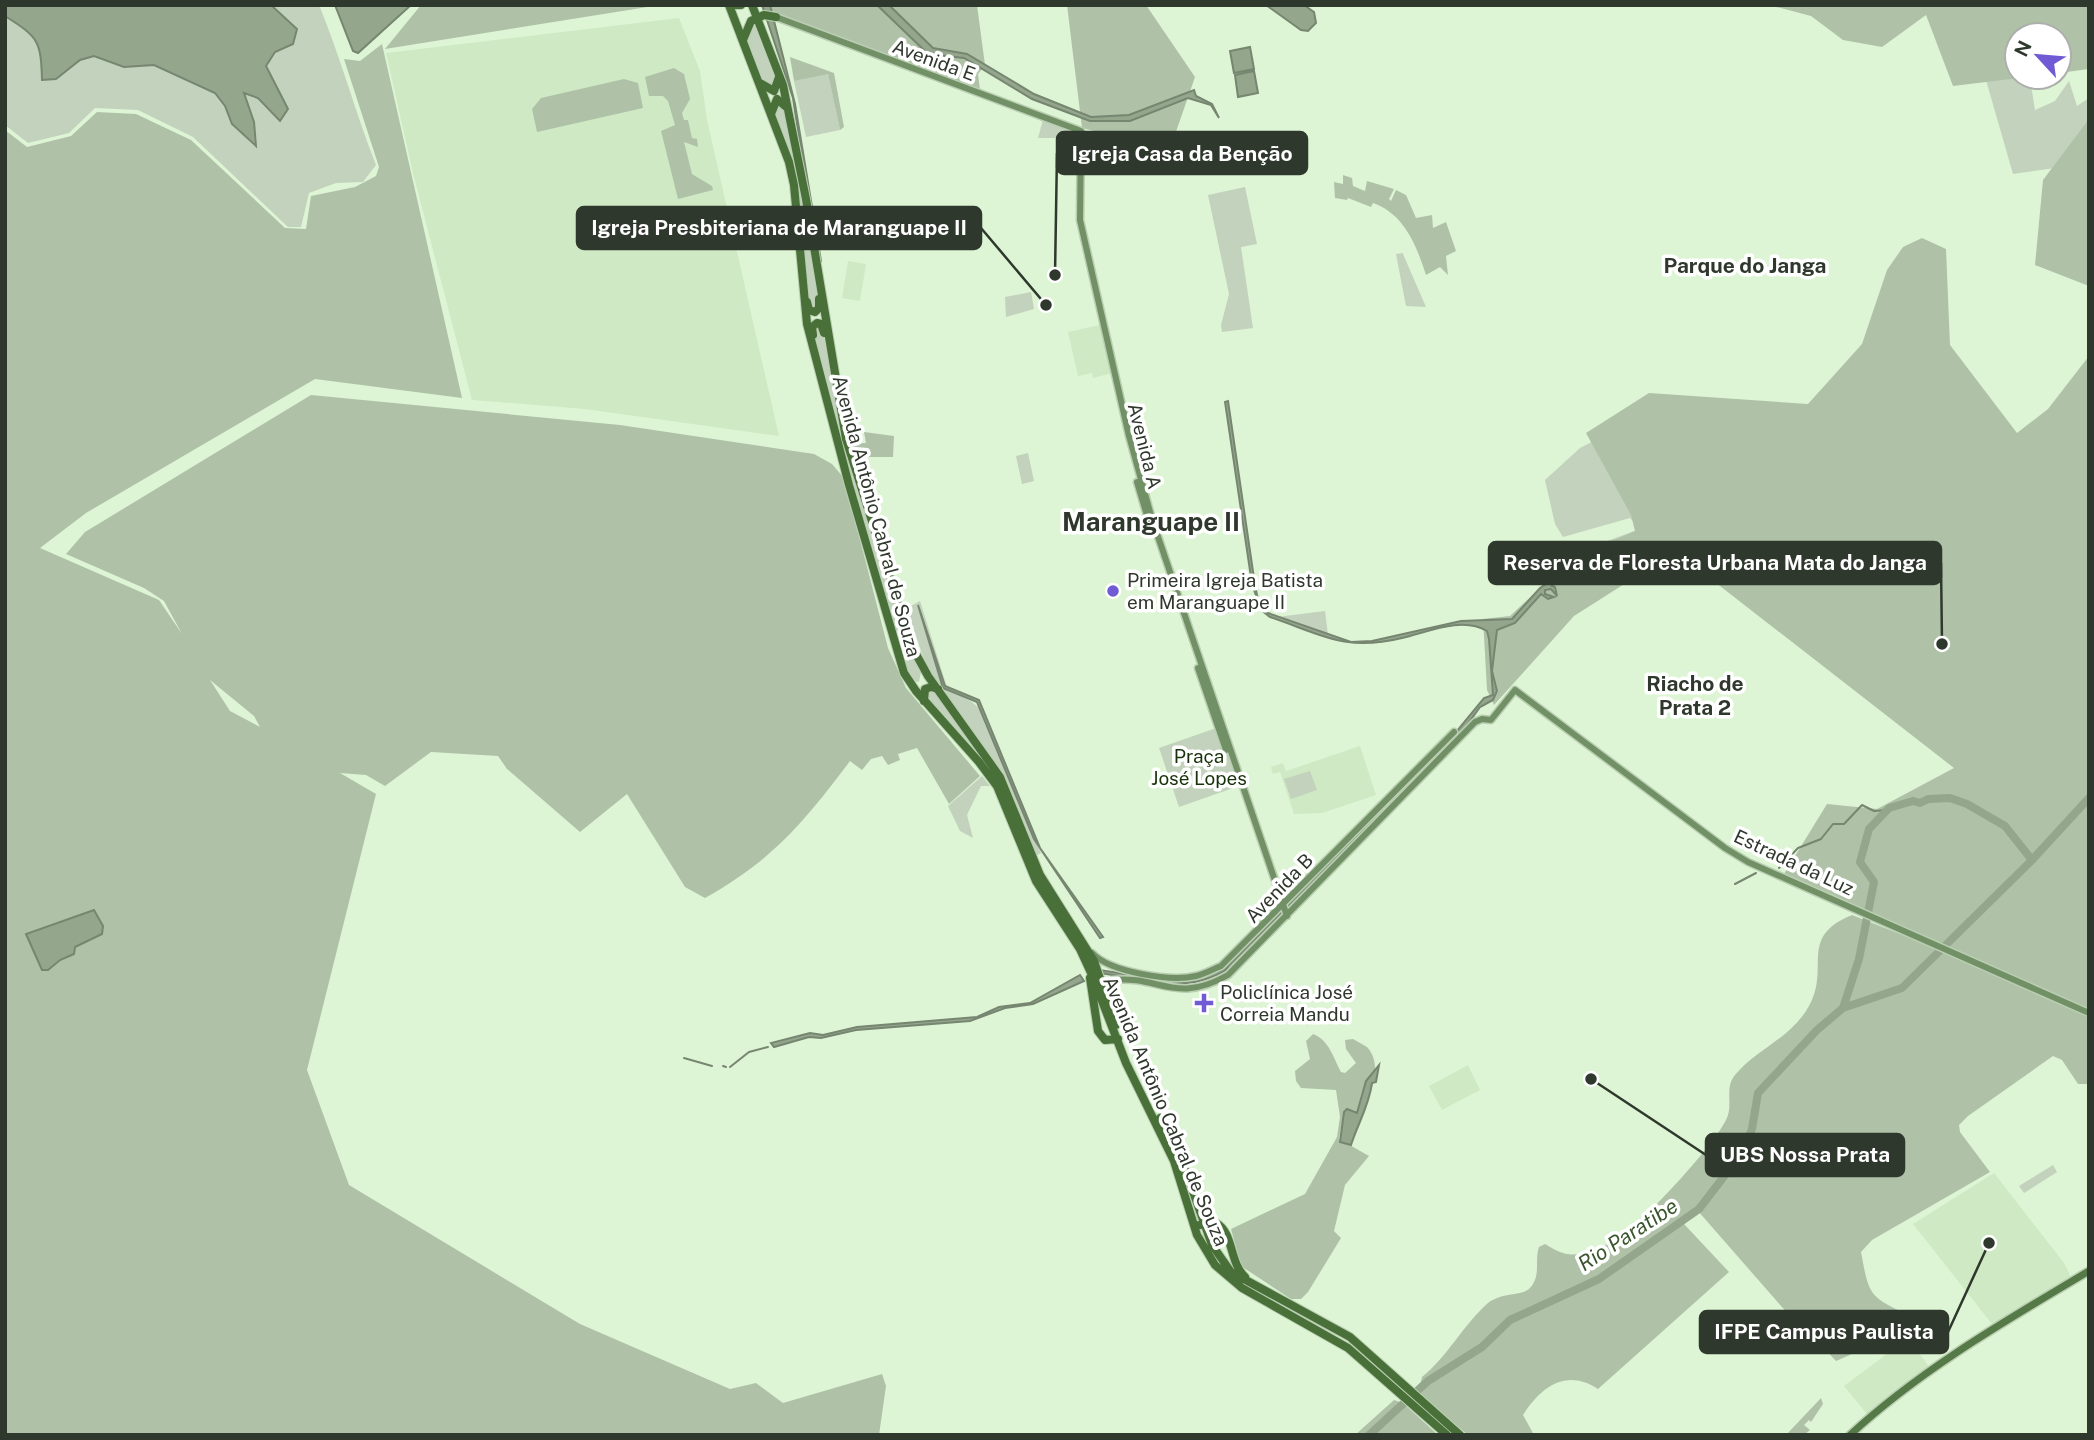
<svg xmlns="http://www.w3.org/2000/svg" width="2094" height="1440" font-family="'Public Sans',sans-serif">
<style>
.built{fill:#cee9c3}
.green{fill:#c3d2bd}
.forest{fill:#afc2a8;fill-rule:evenodd}
.water{fill:#94a78d;stroke:#768670;stroke-width:2}
.lines{fill:none;stroke-linecap:round;stroke-linejoin:round}
.stream{stroke:#768670;stroke-width:2}
.river{stroke:#94a78d;stroke-width:8}
.secondary-casing{stroke:#bacfb2;stroke-width:9}
.primary-casing{stroke:#bacfb2;stroke-width:10}
.trunk-casing{stroke:#bacfb2;stroke-width:10}
.secondary{stroke:#729066;stroke-width:6}
.primary{stroke:#557947;stroke-width:7}
.trunk{stroke:#487038;stroke-width:8}
.poi-dot{fill:#705bd5;stroke:#fff;stroke-width:2.5}
.labels{text-anchor:middle;stroke-width:7;stroke-linejoin:round;paint-order:stroke}
.street-label{font-size:19px;fill:#2f382c;stroke:#fff}
.poi-label{font-size:19px;fill:#2f382c;stroke:#fff;text-anchor:start}
.park-label{font-size:19px;fill:#18320b;stroke:#fff}
.neighbourhood-label{font-size:21px;font-weight:bold;fill:#2f382c;stroke:#fff}
.water-label{font-size:21px;font-style:italic;fill:#3a562e;stroke:#fff}
.district-label{font-size:26px;font-weight:bold;fill:#2f382c;stroke:#fff}
.leader{fill:none;stroke:#2f382c;stroke-width:2.5}
.callout-dot{fill:#2f382c;stroke:#fff;stroke-width:2.5}
.callout{fill:#2f382c;stroke:#2f382c;stroke-width:2.5}
.callout-label{font-size:21px;text-anchor:middle;font-weight:bold;fill:#fff}
</style>
<rect width="100%" height="100%" fill="#ddf5d4"/>
<path class="built" d="M679 18 700 71 707 120 779 436 585 409 472 400 413 173 386 53Z
M848 261 866 264 860 301 842 298Z
M1100 325 1112 373 1093 378 1092 373 1078 376 1068 332Z
M1360 746 1376 795 1322 813 1294 814 1280 772 1273 774 1271 767 1283 763 1286 771Z
M1468 1065 1480 1090 1442 1110 1429 1086Z
M1994 1173 2064 1263 2071 1277 1992 1324 1913 1224Z
M1908 1338 1930 1368 1867 1414 1844 1386Z"/>
<path class="green" d="M271 5H319C341 58 355 112 376 165L363 182 336 183 309 193 301 227H288L193 137 138 110 95 108 69 133 28 143 5 125V16L34 34 56 79 80 60 94 56 124 67 154 65 215 93 225 106 232 124 255 146 254 122 243 93 258 98 280 121 288 109 266 66 275 52 293 44Z
M2035 5 2059 35H2017V77H2039L2031 85 2035 110 2055 101 2069 81 2077 106 2089 98V137L2069 166 2013 174 1973 35Z
M755 20 777 84 770 90C755 72 746 54 746 30Z
M828 73 840 130 806 137 794 81Z
M784 101 806 198 819 308 808 307 793 177 772 111Z
M1043 120 1075 133 1074 138H1038Z
M1245 187 1257 244 1241 247 1253 328 1222 332 1221 325 1229 294 1208 195Z
M1403 253V254L1426 307 1406 306 1396 254Z
M1031 292 1034 309 1006 317 1005 297Z
M821 323 846 439 911 654 921 672 919 682 913 681 897 652 811 326Z
M1613 431 1697 531 1561 596 1563 557 1640 529 1630 518 1563 537 1555 524 1545 480 1580 448Z
M1028 453 1034 481 1022 484 1016 456Z
M920 601 946 684C956 700 972 694 984 716L1041 853 1034 857 1002 777 927 668 908 613 909 607Z
M1325 611 1328 635 1277 617Z
M938 690 992 771 997 782 926 703 924 691Z
M1219 727 1239 786 1179 807 1159 748Z
M1310 771 1317 790 1291 799 1284 779Z
M982 776 990 786H981L967 815 973 838 960 831 948 806Z
M2053 1165 2057 1172 2024 1193 2019 1186Z"/>
<path class="forest" d="M421 5H660L385 49Z
M770 5H977L985 65 978 74 980 90 772 11Z
M1067 5H1146L1195 77 1170 149 1082 128Z
M1769 5H2089V69L2059 73V35H2017V77H2027L1953 86 1926 15 1882 47 1843 40 1811 16Z
M382 44 462 398 315 379 86 513 40 548 159 600 182 634 164 601 144 588 66 554 85 532 311 395 620 425 814 454 832 464 844 478 888 648 906 688 980 776 949 804 917 748 898 754 900 760 888 765 882 756 871 759 862 770 850 761C804 822 773 860 705 898L685 887 627 794 580 832 507 769 498 756 431 752 385 786 366 775 340 773 376 794 307 1070 349 1185 580 1324 730 1389 756 1383 783 1403 882 1374 886 1386 879 1435H5V130L27 147 71 136 97 112 136 114 191 140 285 228 306 229 311 196 355 187 376 176 379 167 344 59 360 61ZM210 680 254 716 260 727 230 711Z
M790 57 834 73 844 127 840 130 828 74 794 81Z
M674 68 684 74 690 99 682 113 684 120H688L692 138 697 139 698 147 684 142 692 174 712 186 713 190 678 199 661 131 675 125 668 101 663 96H649L645 77Z
M624 79 638 83 643 108 537 132 532 109 541 98Z
M2089 119V286L2035 265 2043 180Z
M1343 175 1352 178 1353 186 1365 191 1367 181 1394 189 1389 199 1391 201 1396 190 1406 195 1416 218 1432 215 1433 228 1446 222 1456 251 1446 256 1448 275 1440 267 1426 275C1416 244 1404 214 1373 203L1371 207 1348 198 1347 200 1335 198 1334 182 1343 184Z
M1922 238 1946 249 1950 345 2017 433 2048 409 2089 356V1010L1784 874 1827 804 1877 809 1954 768 1711 579 1717 568 1684 546 1574 616 1494 705 1487 690 1483 619 1510 616 1572 558 1635 531 1631 515 1586 433 1649 393 1808 404 1862 344 1887 270 1903 247Z
M864 432 894 436 893 457H851L848 444 866 443Z
M1852 915 1943 951 2089 1016V1084H2078L2062 1060 2053 1056 1968 1116 1959 1125 1960 1132 1990 1172 1872 1240 1861 1252C1869 1294 1868 1296 1906 1314L1903 1324 1878 1330 1852 1354 1836 1361 1803 1326 1795 1322 1698 1211 1684 1224 1729 1272 1598 1389C1566 1368 1541 1387 1523 1415L1534 1435H1468L1425 1400 1419 1390 1422 1377C1448 1356 1463 1325 1488 1303 1502 1292 1521 1296 1529 1289 1542 1276 1534 1261 1539 1247L1545 1244C1557 1251 1565 1256 1579 1254 1597 1253 1617 1239 1631 1228 1651 1213 1721 1138 1728 1115 1732 1102 1725 1087 1735 1075 1756 1050 1788 1039 1806 1011 1834 970 1795 938 1852 915Z
M1313 1034C1329 1040 1333 1057 1341 1072L1345 1073 1356 1063 1346 1049 1345 1040 1353 1039 1367 1047C1384 1065 1371 1098 1357 1114L1347 1109 1344 1112 1339 1139 1369 1156 1345 1185 1334 1231 1341 1238 1308 1292 1301 1299H1291L1241 1266 1231 1229 1305 1194 1337 1137 1340 1117 1336 1090 1301 1088 1296 1081 1295 1071 1310 1059 1306 1041Z
M1821 1398 1823 1404 1811 1422 1809 1420 1804 1425 1810 1430 1804 1435H1786Z
M1394 1400 1403 1403 1438 1435H1355Z"/>
<path class="water" d="M5 5H271L297 29 293 44 275 52 266 66 288 109 280 121 258 98 244 93 254 122 256 146 232 124 225 106 215 93 154 65 124 67 94 56 80 60 56 79 42 80C41 40 38 37 5 16Z
M335 5H411L358 53 353 51Z
M762 5H770L795 104 821 261 818 262 793 98Z
M877 5H889L933 48 967 54 1034 94 1091 117 1129 115 1194 90 1196 96 1212 104 1219 118 1211 105 1188 98 1130 121H1090L1032 99 964 58 928 54Z
M1266 5H1304L1314 12 1316 23 1308 31 1301 30Z
M1250 47 1254 69 1234 73 1230 51Z
M1254 71 1258 93 1238 97 1235 75Z
M1228 401 1255 585 1258 600 1268 613 1351 642 1372 641 1461 621 1512 619 1540 588 1561 574 1560 580 1552 586 1555 587 1557 596 1551 589 1545 590V594L1554 597 1548 599 1541 594 1515 623 1497 630 1492 671 1497 691 1493 700 1480 707 1465 728 1235 964C1191 997 1149 980 1100 973L1099 970 1187 983 1226 968 1448 742 1484 698 1493 695 1489 639 1487 631C1462 616 1428 632 1402 638 1345 652 1323 635 1270 617L1261 610 1252 584 1225 402Z
M918 605 945 686 979 700 1040 848 1103 937 1100 938 1034 839 977 702 943 688Z
M94 910 103 926 102 934 75 947 74 954 60 960 48 970H42L26 934Z
M1080 975 1084 981 1033 1004 1005 1008 970 1021 856 1030 821 1038 809 1037 774 1047 771 1043 810 1033 823 1035 857 1027 977 1017 999 1007 1030 1003Z
M1379 1065 1376 1082 1372 1083C1369 1106 1358 1123 1351 1145L1340 1142 1344 1112 1347 1109 1357 1113 1366 1081Z"/>
<g class="lines">
<path class="stream" d="M1779 868 1798 848 1821 839 1833 824H1844L1862 805 1874 811 1887 810
M1735 884 1756 873
M684 1058 712 1066
M723 1066 726 1067
M730 1067 749 1052 768 1047"/>
<path class="river" d="M1843 1008 1902 988 2032 860
M1369 1435 1428 1381 1482 1347 1510 1320 1599 1279 1699 1209 1742 1153 1752 1129 1758 1093 1817 1030 1843 1008 1859 959 1874 882 1860 862 1869 829 1889 808 1913 801 1920 803 1928 799 1950 798 1967 804 2005 826 2032 860 2089 798"/>
<defs>
<path id="secondary" d="M776 17 1081 131 1080 220 1129 436 1152 519 1287 916
M1137 482 1152 532
M1198 668 1226 750
M1092 953C1110 972 1170 982 1196 976 1205 974 1213 969 1221 966L1454 732
M1105 993 1113 980C1159 975 1175 1005 1228 975L1475 722 1482 719 1491 720 1515 690 1725 848 1748 862 2089 1013"/>
<path id="primary" d="M1850 1435C1920 1370 2007 1320 2089 1271"/>
<path id="trunk" d="M729 5 789 162 794 185 807 324 849 485 904 673 916 691 979 762 997 786 1036 881 1080 949 1092 975 1126 1063 1174 1161 1197 1235 1215 1265 1242 1288 1348 1348 1447 1435
M735 5H741
M752 5 783 85 806 199 846 439 911 645 928 676 1000 777 1040 875 1094 961 1116 1025
M743 40 751 21 764 15 776 17
M760 83 774 91 779 77
M771 114 777 99 785 106
M807 302 809 310 815 312 819 308V299
M813 335 812 327 817 323 821 324 824 333
M924 701 925 689 931 687 938 689
M1090 978 1098 1031 1105 1040 1118 1039
M1160 1118 1181 1158 1212 1245 1231 1272 1350 1337 1460 1435
M1199 1225 1216 1223C1234 1233 1229 1262 1245 1277"/>
</defs>
<use href="#secondary" class="secondary-casing"/>
<use href="#primary" class="primary-casing"/>
<use href="#trunk" class="trunk-casing"/>
<use href="#secondary" class="secondary"/>
<use href="#primary" class="primary"/>
<use href="#trunk" class="trunk"/>
</g>
<g class="poi-dot">
<circle cx="1113" cy="591" r="7"/>
<path d="M1200.5 992.5h7v7h7v7h-7v7h-7v-7h-7v-7h7z"/>
</g>
<g class="labels">
<g class="street-label">
<text transform="translate(934 60) rotate(20)" y="7">Avenida E</text>
<text transform="translate(1145 446) rotate(76)" y="7">Avenida A</text>
<text transform="translate(877 516) rotate(75)" y="7">Avenida Antônio Cabral de Souza</text>
<text transform="translate(1794 862) rotate(25)" y="7">Estrada da Luz</text>
<text transform="translate(1279 888) rotate(-46)" y="7">Avenida B</text>
<text transform="translate(1166 1111) rotate(67)" y="7">Avenida Antônio Cabral de Souza</text>
</g>
<g class="poi-label">
<text x="1127" y="587">Primeira Igreja Batista<tspan x="1127" dy="22">em Maranguape II</tspan></text>
<text x="1220" y="999">Policlínica José<tspan x="1220" dy="22">Correia Mandu</tspan></text>
</g>
<g class="park-label">
<text x="1199" y="763">Praça<tspan x="1199" dy="22">José Lopes</tspan></text>
</g>
<g class="neighbourhood-label">
<text x="1745" y="273">Parque do Janga</text>
<text x="1695" y="691">Riacho de<tspan x="1695" dy="24">Prata 2</tspan></text>
</g>
<g class="water-label">
<text transform="translate(1628 1235) rotate(-33)" y="7">Rio Paratibe</text>
</g>
<g class="district-label">
<text x="1151" y="531">Maranguape II</text>
</g>
</g>
<path class="leader" d="M1055 275L1057 153M1046 305L981 228M1942 644L1941 563M1591 1079L1706 1155M1989 1243L1948 1332"/>
<g class="callout-dot">
<circle cx="1055" cy="275" r="7"/>
<circle cx="1046" cy="305" r="7"/>
<circle cx="1942" cy="644" r="7"/>
<circle cx="1591" cy="1079" r="7"/>
<circle cx="1989" cy="1243" r="7"/>
</g>
<g class="callout">
<rect x="1057" y="132" width="250" height="42" rx="7"/>
<rect x="577" y="207" width="404" height="42" rx="7"/>
<rect x="1489" y="542" width="452" height="42" rx="7"/>
<rect x="1706" y="1134" width="198" height="42" rx="7"/>
<rect x="1700" y="1311" width="248" height="42" rx="7"/>
</g>
<g class="callout-label">
<text x="1182" y="161">Igreja Casa da Benção</text>
<text x="779" y="235">Igreja Presbiteriana de Maranguape II</text>
<text x="1715" y="570">Reserva de Floresta Urbana Mata do Janga</text>
<text x="1805" y="1162">UBS Nossa Prata</text>
<text x="1824" y="1339">IFPE Campus Paulista</text>
</g>
<rect width="2094" height="1440" fill="none" stroke="#2f382c" stroke-width="14"/>
<g transform="translate(2038 56) rotate(296)"><circle r="33" fill="#ffffff" stroke="#acafab" stroke-width="2"/>
<path d="M0-5L12 26L0 18L-12 26Z" fill="#705bd5"/>
<text y="-10" font-size="19" font-weight="bold" text-anchor="middle" fill="#2f382c">N</text>
</g>
</svg>
